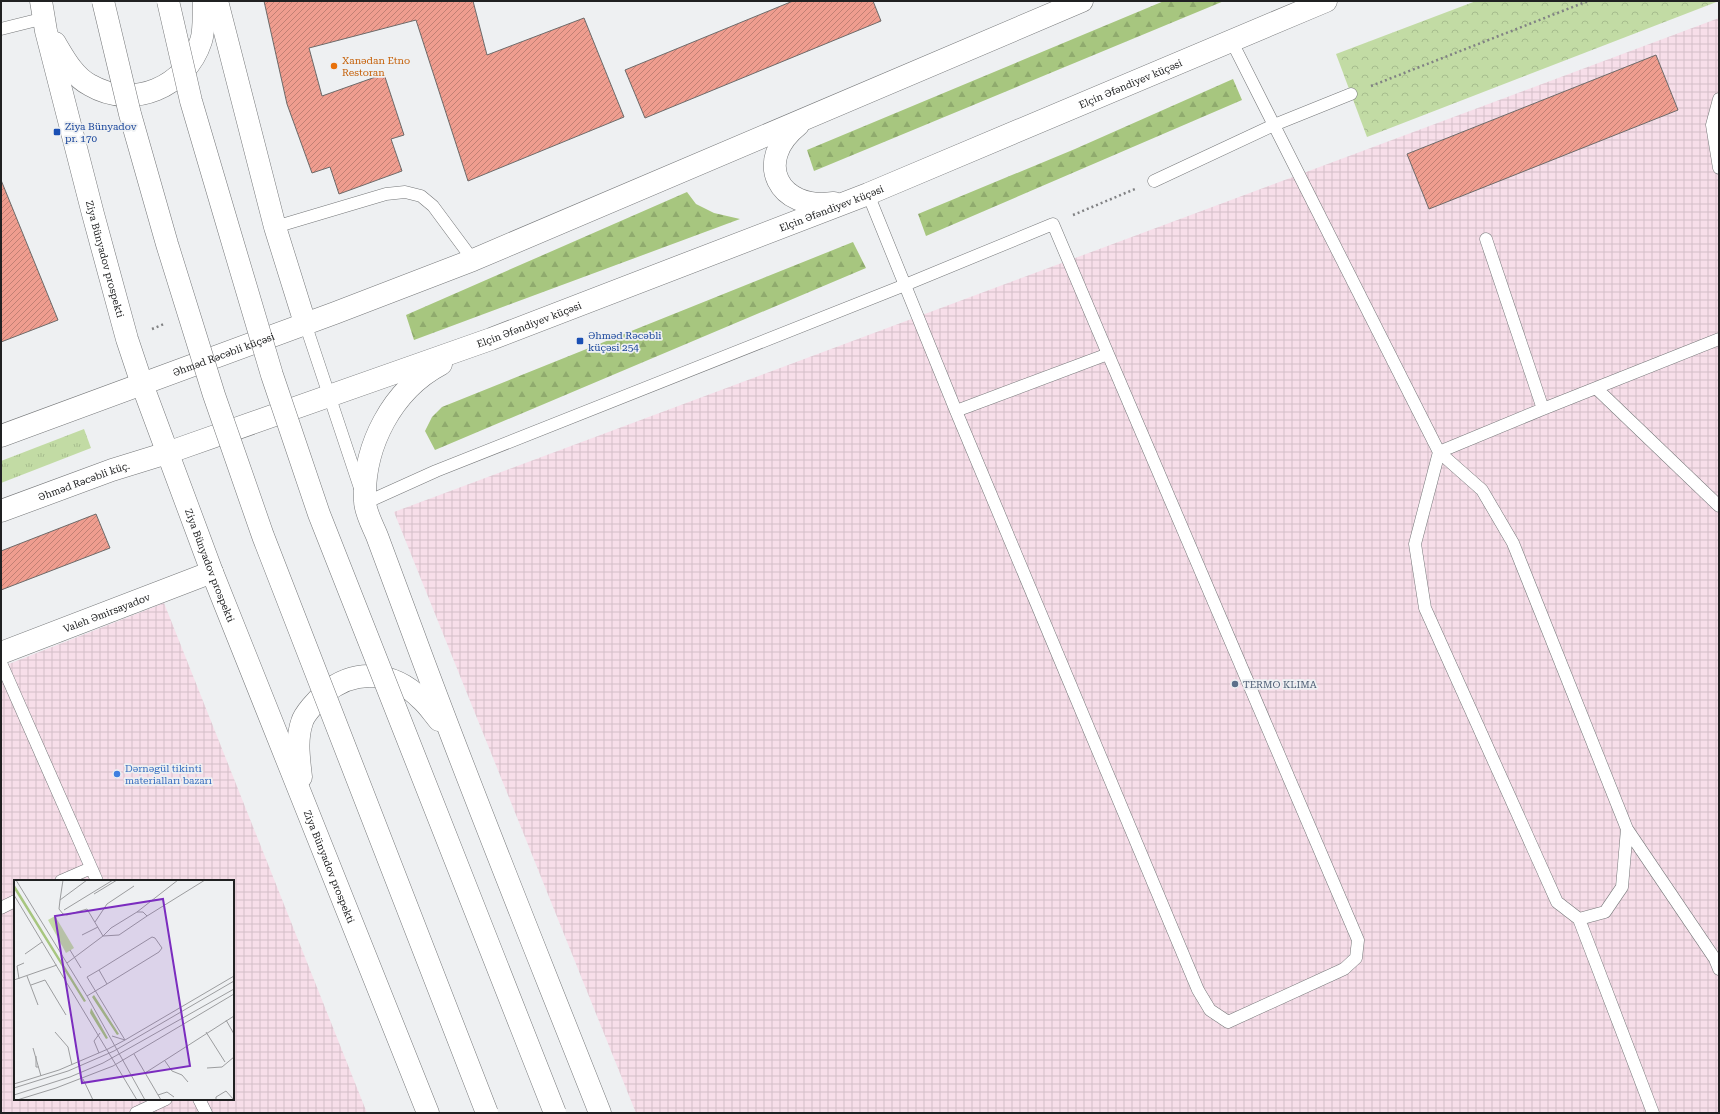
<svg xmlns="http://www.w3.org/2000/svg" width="1720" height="1114" font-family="'Roboto Serif',serif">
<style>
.industrial{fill:url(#industrial-grid);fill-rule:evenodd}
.grass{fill:url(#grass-tufts)}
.forest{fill:url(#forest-firs)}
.park{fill:url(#park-crowns)}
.building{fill:url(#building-hatch);stroke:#6d6a69}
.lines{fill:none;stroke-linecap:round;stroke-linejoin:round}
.lane-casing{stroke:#757779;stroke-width:13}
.street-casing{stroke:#757779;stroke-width:23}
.secondary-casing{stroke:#757779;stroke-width:23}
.path{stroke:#818284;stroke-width:2.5;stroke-dasharray:2 3;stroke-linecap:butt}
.lane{stroke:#fff;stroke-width:12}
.street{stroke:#fff;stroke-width:22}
.secondary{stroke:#fff;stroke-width:22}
.primary-bridge-casing{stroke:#757779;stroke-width:23;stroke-linecap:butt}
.primary-bridge{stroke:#fff;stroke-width:22}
.food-dot{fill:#e8710a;stroke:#eef0f2;stroke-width:1.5}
.transit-dot{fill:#1a4fb4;stroke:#eef0f2;stroke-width:1.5}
.service-dot{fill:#5c6f8a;stroke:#eef0f2;stroke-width:1.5}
.shop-dot{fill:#3f7fe0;stroke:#eef0f2;stroke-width:1.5}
.labels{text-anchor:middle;stroke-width:3.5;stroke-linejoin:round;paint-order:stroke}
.food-label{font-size:10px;fill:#c56008;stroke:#eef0f2;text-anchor:start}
.street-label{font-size:10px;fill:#202122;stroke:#eef0f2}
.transit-label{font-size:10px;fill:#164399;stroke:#eef0f2;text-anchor:start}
.service-label{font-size:10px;fill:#4e5e75;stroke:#eef0f2;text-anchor:start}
.shop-label{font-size:10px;fill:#366cbe;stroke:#eef0f2;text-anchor:start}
.inset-road{fill:none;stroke:#9c9d9f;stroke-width:1}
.view{fill:#7b2cbf;fill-opacity:0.15;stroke:#7b2cbf;stroke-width:2}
.inset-edge{fill:none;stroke:#202122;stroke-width:2}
</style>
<defs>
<pattern id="industrial-grid" width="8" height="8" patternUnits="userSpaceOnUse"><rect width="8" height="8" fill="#f7dee9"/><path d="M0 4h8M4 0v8" fill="none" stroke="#d3bec8"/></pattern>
<pattern id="grass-tufts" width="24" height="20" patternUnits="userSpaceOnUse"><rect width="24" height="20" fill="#c2dba4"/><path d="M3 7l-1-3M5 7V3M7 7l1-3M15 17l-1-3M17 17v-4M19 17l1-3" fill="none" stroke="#a6bc8d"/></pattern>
<pattern id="forest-firs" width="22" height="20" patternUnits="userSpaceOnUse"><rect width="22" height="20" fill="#a7c67f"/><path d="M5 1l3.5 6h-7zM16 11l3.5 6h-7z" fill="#8faa6d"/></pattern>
<pattern id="park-crowns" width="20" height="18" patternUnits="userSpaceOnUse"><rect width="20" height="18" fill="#c2dba4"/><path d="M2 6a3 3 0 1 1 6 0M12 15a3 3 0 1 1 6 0" fill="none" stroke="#a6bc8d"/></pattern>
<pattern id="building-hatch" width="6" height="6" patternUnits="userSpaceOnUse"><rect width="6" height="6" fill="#ef9d8f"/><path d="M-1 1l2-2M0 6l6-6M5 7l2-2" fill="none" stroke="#c18074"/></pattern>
</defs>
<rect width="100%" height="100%" fill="#eef0f2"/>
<path class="industrial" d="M1719 18V1113H636L394 512Z
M164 603 367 1113H1V667ZM15 881H233V1099H15Z"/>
<path class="grass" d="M84 429 91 448 1 483V461Z"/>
<path class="forest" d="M1164 1H1224L814 171 807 150Z
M1233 79 1242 100 926 236 918 214 1075 149Z
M687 192 696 204 714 213 740 219 414 340 406 315Z
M853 242 866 268 435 450 425 431 432 417 442 407Z"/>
<path class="park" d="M1476 1H1719L1367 137 1336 54Z"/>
<path class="building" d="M264 1H473L487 55 584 18 624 117 468 181 416 20 309 48 322 96 384 74 404 135 391 139 402 171 339 194 330 167 312 173 287 104Z
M793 1H873L881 21 645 118 625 70Z
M1656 55 1678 110 1429 209 1407 154Z
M1 180 58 320 1 342Z
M96 514 110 548 1 590V551Z"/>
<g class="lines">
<defs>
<path id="lane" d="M1 29 45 18
M1231 40 1439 452 1543 409 1719 339
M1719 99 1712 125 1719 168
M1154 181 1274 125 1351 94
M868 194 956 411 1198 990 1210 1010 1228 1022 1344 969 1356 958 1358 940 1108 354 956 411
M275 227 386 194 405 192 421 196 433 206 473 260
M1486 239 1543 409
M305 323 365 503 436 471 905 285 1053 224 1108 354
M1596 388 1719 506
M1439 452 1482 490 1513 543 1627 829 1622 887 1605 912 1579 919 1557 902 1425 608 1415 544Z
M1 663 97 881
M1627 829 1715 959 1719 969
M61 881 91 868
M1 908 15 901
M1579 919 1653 1113
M199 1099 206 1113
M136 1113 166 1099"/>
<g id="street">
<path id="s1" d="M1 653 212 572"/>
</g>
<g id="secondary">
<path id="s2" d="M41 1 46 31 93 214 127 339 142 384 212 572 428 1113"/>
<path d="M217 1 275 227 305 323"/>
<path d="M55 43C64 58 74 77 90 85 133 110 186 87 201 41 205 29 203 13 204 1"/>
<path d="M798 125C753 161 778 211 834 203"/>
<path d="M441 364C392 390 363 446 365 501 365 512 373 526 377 536 389 568 401 601 413 633 472 794 537 953 600 1113"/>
<path id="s3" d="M1 436 335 313 473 260 1082 1"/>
<path id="s4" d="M1 511 112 470 167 453 491 339 868 194 1326 1"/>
<path d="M301 777C299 759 296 739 302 722 304 714 318 699 325 693 355 668 393 671 421 699 428 705 433 713 439 720"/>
</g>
</defs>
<use href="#lane" class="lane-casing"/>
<use href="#street" class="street-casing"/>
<use href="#secondary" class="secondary-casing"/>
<path class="path" d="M1371 86 1588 1
M1073 215 1135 189
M152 329 164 324"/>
<use href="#lane" class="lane"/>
<use href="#street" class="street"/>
<use href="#secondary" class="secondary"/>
<defs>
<path id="primary-bridge" d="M103 1 130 114 167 244 214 395 263 536 487 1113
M168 1 191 101 229 230 272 375 319 514 555 1113"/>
</defs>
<use href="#primary-bridge" class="primary-bridge-casing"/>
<use href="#primary-bridge" class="primary-bridge"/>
</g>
<circle class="food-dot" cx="334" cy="66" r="4"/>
<g class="transit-dot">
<rect x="53" y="128" width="8" height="8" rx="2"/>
<rect x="576" y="337" width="8" height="8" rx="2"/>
</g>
<circle class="service-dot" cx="1235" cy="684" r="4"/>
<circle class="shop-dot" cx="117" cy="774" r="4"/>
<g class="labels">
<g class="food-label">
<text x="342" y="64">Xanədan Etno<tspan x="342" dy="12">Restoran</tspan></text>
</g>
<g class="street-label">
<text dy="4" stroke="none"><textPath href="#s4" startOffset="1208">Elçin Əfəndiyev küçəsi</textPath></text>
<text dy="4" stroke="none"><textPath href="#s4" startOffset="884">Elçin Əfəndiyev küçəsi</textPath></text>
<text dy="4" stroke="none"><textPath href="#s2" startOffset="266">Ziya Bünyadov prospekti</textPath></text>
<text dy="4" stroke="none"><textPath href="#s4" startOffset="560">Elçin Əfəndiyev küçəsi</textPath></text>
<text dy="4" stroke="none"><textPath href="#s3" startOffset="237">Əhməd Rəcəbli küçəsi</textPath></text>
<text dy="4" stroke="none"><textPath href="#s4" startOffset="88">Əhməd Rəcəbli küç.</textPath></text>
<text dy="4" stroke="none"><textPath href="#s2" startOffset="590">Ziya Bünyadov prospekti</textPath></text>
<text dy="4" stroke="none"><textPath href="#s1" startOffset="113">Valeh Əmirsayadov</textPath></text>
<text dy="4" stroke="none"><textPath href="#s2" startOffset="914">Ziya Bünyadov prospekti</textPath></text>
</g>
<g class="transit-label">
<text x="65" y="130">Ziya Bünyadov<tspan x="65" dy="12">pr. 170</tspan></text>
<text x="588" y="339">Əhməd Rəcəbli<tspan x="588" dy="12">küçəsi 254</tspan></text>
</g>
<g class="service-label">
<text x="1243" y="688">TERMO KLIMA</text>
</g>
<g class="shop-label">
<text x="125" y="772">Dərnəgül tikinti<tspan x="125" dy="12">materialları bazarı</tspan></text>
</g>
</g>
<g transform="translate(14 880)">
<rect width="220" height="220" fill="#eef0f2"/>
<path d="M0 4 72 121 70 122 0 9ZM80 115 105 154 103 155 78 117ZM77 128 94 158 92 159 76 133Z" fill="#a7c67f"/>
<path d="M41 36 60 68 52 73 34 40Z" fill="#c2dba4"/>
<path class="inset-road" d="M2 0 73 116 131 220M80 14 103 0M0 15 123 220M46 20 49 0M50 30 99 0M123 32H129L133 36 105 55 89 56 97 48ZM123 32 164 0M133 36 191 0M81 42 93 24 120 6M68 55 84 47M56 70 67 88M11 74 28 62M53 83 89 56 73 29 53 35 49 34 45 29 46 20 73 0M85 90 73 97 111 160 94 169M13 96 24 125M5 99 3 86 10 83M0 100 43 85M17 105 31 100 52 135M73 116 93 104 145 72 148 68 141 58 138 57 85 90 93 104M212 140 220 154M41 152 54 167 58 185M192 152 211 182M98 156 111 160 220 96M19 168 27 196M85 173 80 161 86 153M120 174 147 220M22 176V187H25M151 181 158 191 168 195 174 202M193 188 208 187 220 177M131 193 220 136M69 199 79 220M0 204 45 190 94 169M0 208 54 191 100 171 220 101M0 215 56 197 89 183 220 109M144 215 153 212 160 217M3 220 42 208 99 186 220 114M202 220V217L212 211 220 220"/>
<path class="view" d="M149 19 176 186 68 203 41 36Z"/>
<rect width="220" height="220" class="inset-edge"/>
</g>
<rect width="1720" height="1114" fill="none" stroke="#202122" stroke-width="4"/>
</svg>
